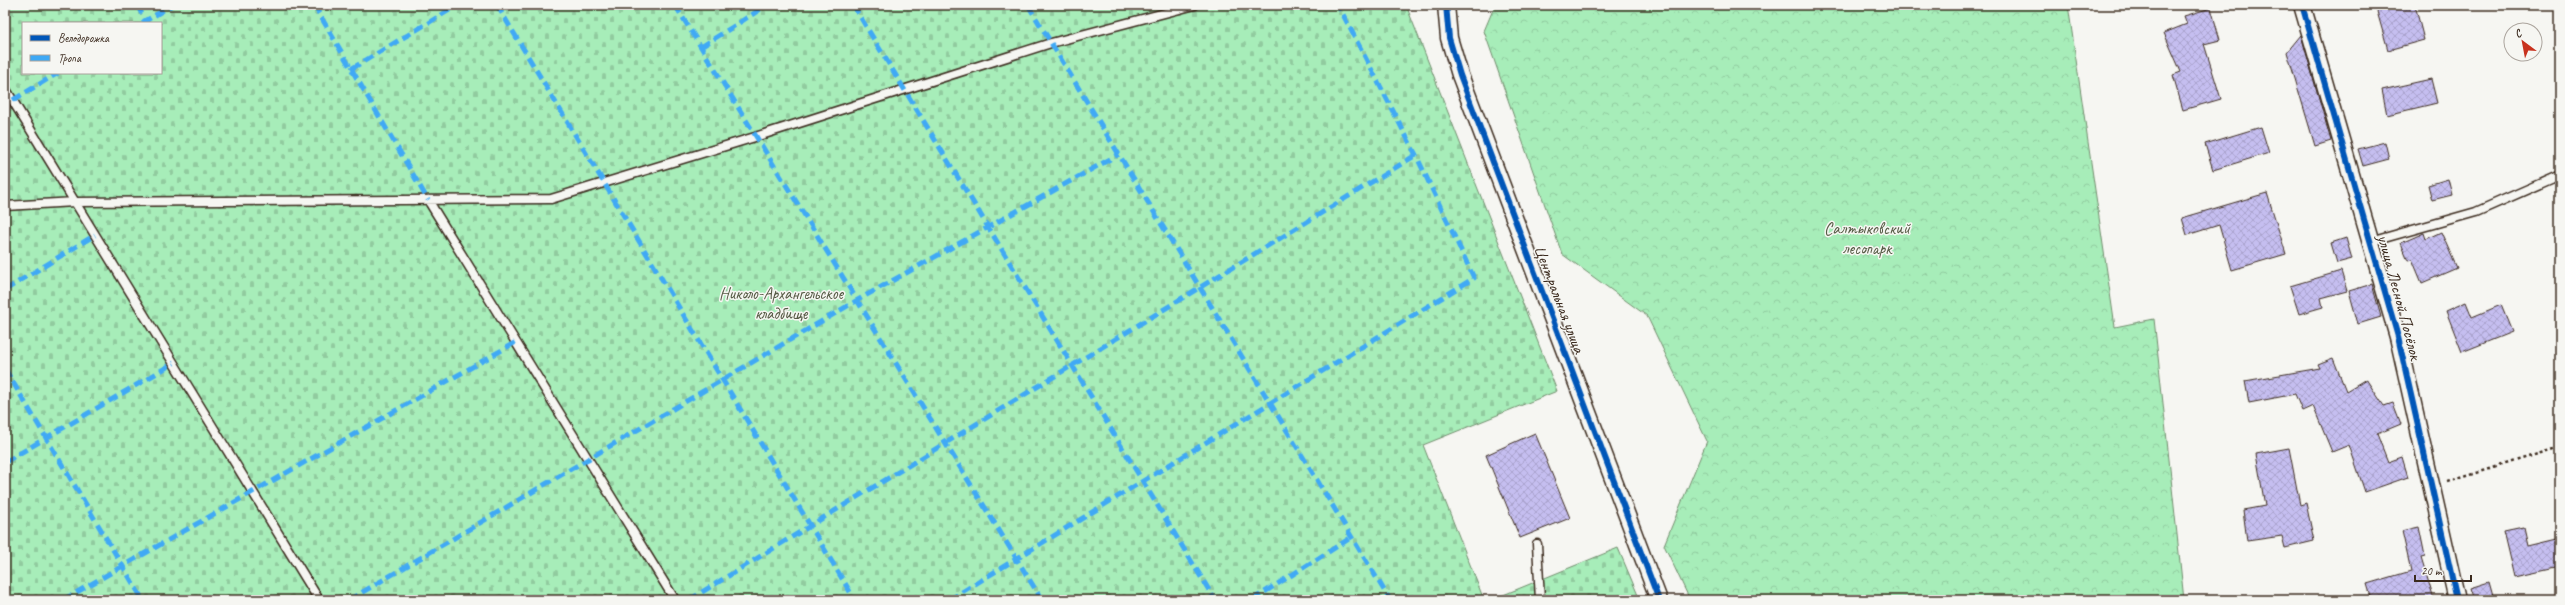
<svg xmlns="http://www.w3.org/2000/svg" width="2565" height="605" font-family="Caveat,sans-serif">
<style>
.forest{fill:url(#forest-crowns);stroke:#718c6c}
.cemetery{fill:url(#cemetery-stones);stroke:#718c6c;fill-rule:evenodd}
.building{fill:url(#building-cross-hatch);stroke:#3b2a1e}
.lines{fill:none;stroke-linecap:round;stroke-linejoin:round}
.service-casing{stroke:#3b2a1e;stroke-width:11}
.minor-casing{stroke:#3b2a1e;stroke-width:19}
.path{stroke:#3b2a1e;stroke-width:2.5;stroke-dasharray:3 3;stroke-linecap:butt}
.service{stroke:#f6f6f2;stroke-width:8}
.minor{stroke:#f6f6f2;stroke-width:16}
.quiet{stroke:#3fa9f5;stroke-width:5;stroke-dasharray:10 5;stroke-linecap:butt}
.cycleway-casing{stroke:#f6f6f2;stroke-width:8}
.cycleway{stroke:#0057b8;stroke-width:6}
.labels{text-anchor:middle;stroke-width:3;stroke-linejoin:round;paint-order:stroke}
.park-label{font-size:17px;fill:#565b45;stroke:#f6f6f2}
.street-label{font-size:17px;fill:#3b2a1e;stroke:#f6f6f2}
</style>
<defs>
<pattern id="forest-crowns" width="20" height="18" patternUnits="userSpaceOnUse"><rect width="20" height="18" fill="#a7edb9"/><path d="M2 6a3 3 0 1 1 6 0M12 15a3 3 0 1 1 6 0" fill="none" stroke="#91cb9f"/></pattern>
<pattern id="cemetery-stones" width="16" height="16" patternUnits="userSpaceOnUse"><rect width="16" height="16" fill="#a7edb9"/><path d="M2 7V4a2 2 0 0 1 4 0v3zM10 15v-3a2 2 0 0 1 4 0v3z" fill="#91cb9f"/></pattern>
<pattern id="building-cross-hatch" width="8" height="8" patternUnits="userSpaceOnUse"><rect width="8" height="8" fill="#c5bef0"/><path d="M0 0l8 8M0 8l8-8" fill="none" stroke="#aaa3cd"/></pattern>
</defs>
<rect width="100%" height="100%" fill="#f6f6f2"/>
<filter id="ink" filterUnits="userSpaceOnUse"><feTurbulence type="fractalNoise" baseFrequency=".025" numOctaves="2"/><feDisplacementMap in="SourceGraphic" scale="8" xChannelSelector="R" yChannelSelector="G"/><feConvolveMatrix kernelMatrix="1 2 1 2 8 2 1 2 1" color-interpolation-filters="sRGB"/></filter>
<g filter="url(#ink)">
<path class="forest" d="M1495,5H2068L2115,327L2154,319L2184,600H1690L1664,545L1707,441L1647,316L1562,254L1484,31Z"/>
<path class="cemetery" d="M5,5H1406L1557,391L1423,445L1484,600H5ZM23,23H161V73H23Z
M1618,548L1640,600H1491Z"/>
<path class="building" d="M2387,5H2415L2424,40L2388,50L2376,8Z
M2211,8L2220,40L2204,44L2221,99L2183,110L2173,75L2181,72L2164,33L2187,24L2184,16Z
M2301,35L2331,141L2315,146L2287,52Z
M2431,79L2437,103L2387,115L2382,90Z
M2261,127L2269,153L2213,170L2205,144Z
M2385,142L2389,159L2363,166L2358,149Z
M2448,179L2452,195L2432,200L2428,185Z
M2267,193L2286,254L2232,270L2219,225L2187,235L2182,218Z
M2441,232L2457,268L2422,283L2412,259L2408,260L2401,243L2424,233L2426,239Z
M2346,238L2352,259L2337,263L2331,243Z
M2341,271L2347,291L2321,298L2323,307L2299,314L2290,286Z
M2372,284L2381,317L2358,324L2349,291Z
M2466,302L2472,317L2501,305L2512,332L2462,352L2446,311Z
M2333,358L2346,391L2366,379L2384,406L2393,403L2401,424L2377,434L2388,462L2402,457L2408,477L2365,492L2349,445L2332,452L2313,406L2302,411L2295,394L2249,403L2245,381L2320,368L2318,364Z
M1535,433L1570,518L1520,538L1486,455Z
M2289,448L2300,505L2306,503L2314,541L2285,548L2282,536L2247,541L2243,510L2265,506L2256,454Z
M2419,527L2425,556L2421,557L2434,600H2372L2367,584L2411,571L2402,531Z
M2523,527L2527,545L2556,538L2560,567L2515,577L2504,531Z
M2489,582L2494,600H2474L2470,588Z"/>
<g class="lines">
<g class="service-casing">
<path id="service" d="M5,88L319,600
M428,200L675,600
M5,206L75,202L551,199L755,137L1051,43L1195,5
M2370,242L2476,212L2560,175
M1537,544L1540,600"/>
</g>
<g class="minor-casing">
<path id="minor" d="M1446,5L1449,38L1460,75L1659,600
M2302,5L2398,337L2457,600"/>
</g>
<path class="path" d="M2448,482L2560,447"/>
<use href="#service" class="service"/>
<use href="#minor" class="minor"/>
<path class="quiet" d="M137,5L146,21
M314,5L428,200
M497,5L855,600
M675,5L1042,600
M853,5L1215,600
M1028,5L1390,600
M1190,5L1191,6
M142,23L172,5
M701,47L767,5
M351,69L458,5
M13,100L58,73
M5,290L95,235
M5,369L143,600
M5,462L174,363
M63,600L516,342
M349,600L856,301L1119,154
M689,600L1416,155
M949,600L1474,278L1416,155L1338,5
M1252,600L1352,537"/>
<g class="cycleway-casing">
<path id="cycleway" d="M1446,5L1449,38L1460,75L1659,600
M2302,5L2398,337L2457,600"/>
</g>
<use href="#cycleway" class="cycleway"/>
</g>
</g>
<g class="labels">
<g class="park-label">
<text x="1867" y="234">Салтыковский<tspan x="1867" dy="20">лесопарк</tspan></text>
<text x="781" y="299">Николо-Архангельское<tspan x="781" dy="20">кладбище</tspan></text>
</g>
<g class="street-label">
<text transform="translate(2400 297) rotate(75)" y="6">улица Лесной Посёлок</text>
<text transform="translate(1560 299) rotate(69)" y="6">Центральная улица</text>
</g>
</g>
<rect width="2565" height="605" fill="none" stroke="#f6f6f2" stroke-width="20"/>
<rect x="10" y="10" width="2545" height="585" fill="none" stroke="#3b2a1e" stroke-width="1.5" filter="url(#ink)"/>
<rect x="22" y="22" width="140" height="52" fill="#f6f6f2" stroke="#aba49d"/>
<rect x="30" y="35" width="20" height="6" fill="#0057b8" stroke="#aba49d"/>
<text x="58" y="42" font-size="12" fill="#3b2a1e">Велодорожка</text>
<rect x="30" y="55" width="20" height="6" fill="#3fa9f5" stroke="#aba49d"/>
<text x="58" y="62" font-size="12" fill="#3b2a1e">Тропа</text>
<g transform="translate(2523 42) rotate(328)"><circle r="19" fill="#f6f6f2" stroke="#aba49d"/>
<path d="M0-3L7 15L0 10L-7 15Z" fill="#c8321e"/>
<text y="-6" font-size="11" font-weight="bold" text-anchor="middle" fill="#3b2a1e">С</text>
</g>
<path d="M2415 575v6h56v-6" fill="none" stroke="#3b2a1e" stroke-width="2"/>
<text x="2421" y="575" font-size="12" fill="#3b2a1e" stroke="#f6f6f2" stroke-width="3" paint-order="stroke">20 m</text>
</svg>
